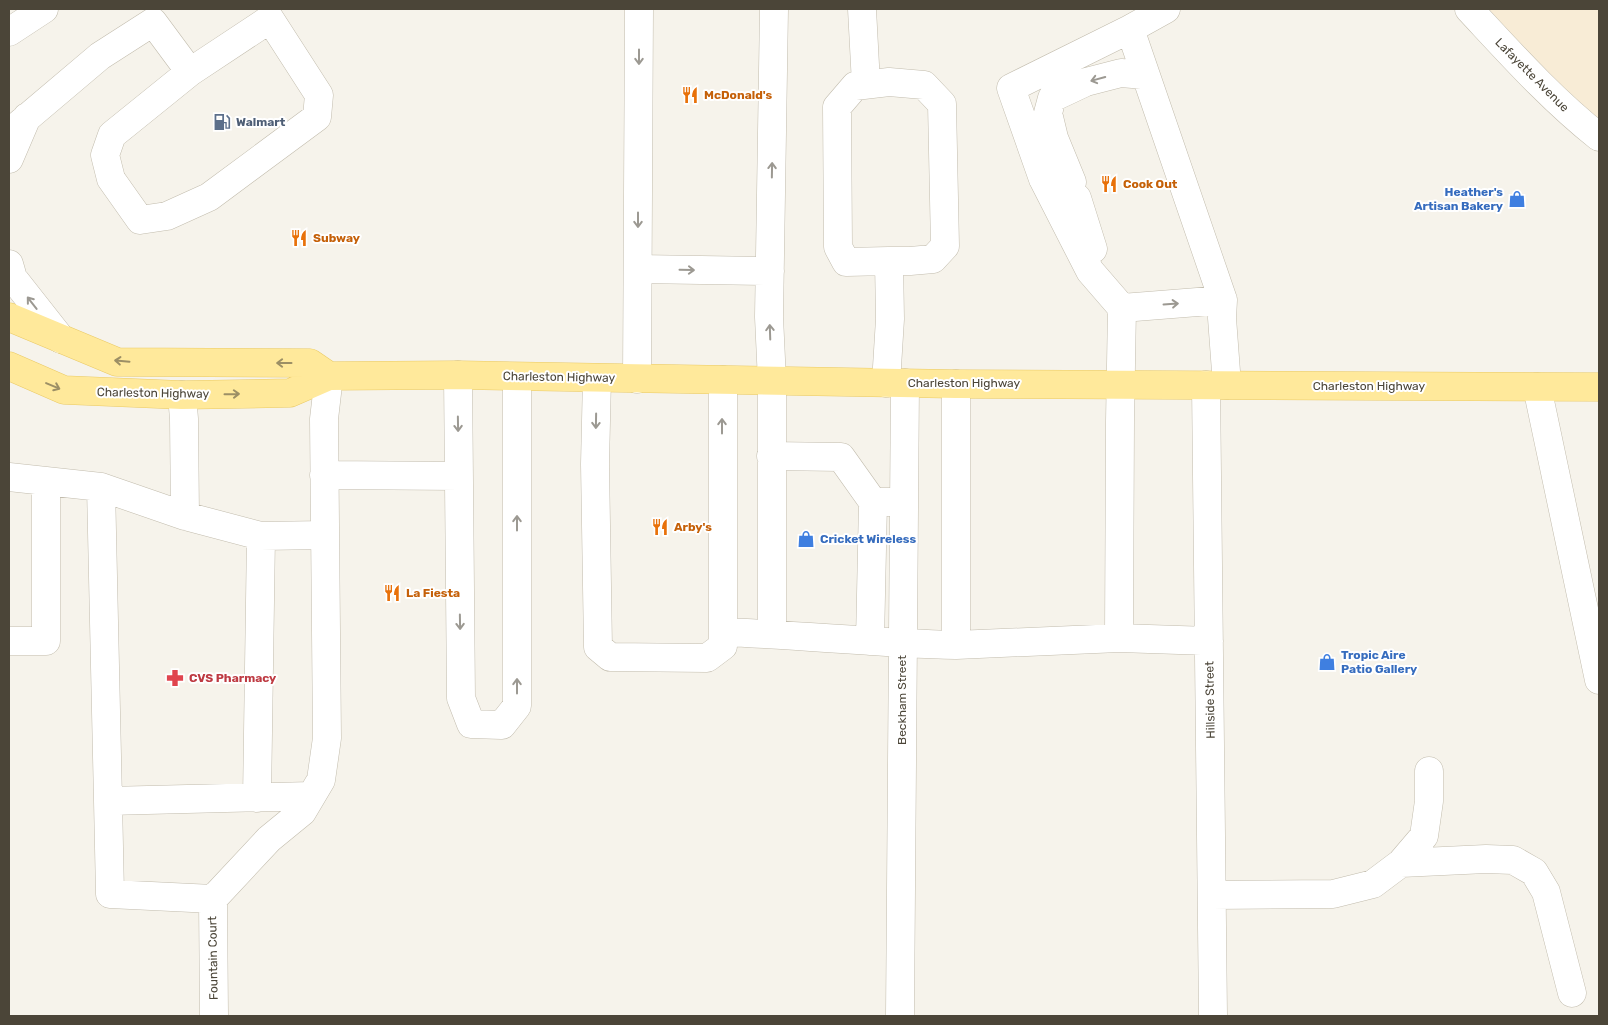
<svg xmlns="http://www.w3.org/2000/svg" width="1608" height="1025" font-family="Rubik,sans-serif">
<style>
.commercial{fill:#f8ecd6}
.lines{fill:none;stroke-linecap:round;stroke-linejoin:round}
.minor-casing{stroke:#c2bcad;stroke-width:29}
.major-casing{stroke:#eaca65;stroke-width:29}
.minor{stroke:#fff;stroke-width:28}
.major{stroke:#ffe99b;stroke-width:28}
.oneway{stroke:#9c9992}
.oneway2{stroke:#9c8f65}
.labels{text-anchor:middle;stroke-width:4;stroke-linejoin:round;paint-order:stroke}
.street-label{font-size:12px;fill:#4b4538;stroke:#fff}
.food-label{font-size:12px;font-weight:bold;fill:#c56008;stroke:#fff;text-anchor:start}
.service-label{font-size:12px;font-weight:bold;fill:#4e5e75;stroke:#fff;text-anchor:start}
.shop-label{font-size:12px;font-weight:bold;fill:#366cbe;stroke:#fff;text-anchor:start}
.health-label{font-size:12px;font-weight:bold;fill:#be3a42;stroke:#fff;text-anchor:start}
</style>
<rect width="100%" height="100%" fill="#f6f3eb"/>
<path class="commercial" d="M1469,9H1599V137Z"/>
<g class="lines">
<g class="minor-casing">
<path id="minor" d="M862,9L866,84
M1469,9C1511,54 1551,99 1599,137
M270,19L319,95L317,117L209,197L167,216L140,220L111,179L105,155L112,135L190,72Z
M1130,29L1166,9
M9,32L44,9
M9,133L100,56L153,22L190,72
M9,159L27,117
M1072,182L1054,138L1048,113L1052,98L1086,82L1121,73L1145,75
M1077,198L1093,249
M9,264L13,278L61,339
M638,269L770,271
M1122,308L1223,300
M458,375L461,698L471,724L502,725L517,706V377
M597,378L595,464L598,647L610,657L707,658L723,646V380
M637,379L639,9
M886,383L890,319L889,261H910L933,259L945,246L942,104L924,85L889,82L855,86L837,107L838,247L846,262L889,261
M1206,385L1213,1016
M1537,387L1599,680
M182,395L184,419L185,516
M771,456L841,457L873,502H904
M324,475L459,476
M9,477L101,487L185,516L261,536L325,535
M101,487L108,801L311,796
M723,632C801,635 878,643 956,645V384
M772,634V381L769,317L774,9
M1119,638L1120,421L1122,308L1090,271L1043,179L1011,88L1130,29L1223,300L1222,318L1227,385
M9,641H46V481
M870,641L873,502
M956,645L1119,638L1209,641
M257,798L261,536
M108,801L110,894L213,899
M1401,863L1486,859L1513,860L1534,872L1546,892L1572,993
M1212,895L1333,894L1373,884L1401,863L1424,836L1429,801V771
M213,899L269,839L302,812L321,780L327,738L324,419L329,376
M213,899L214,1016
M900,1016L905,383"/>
</g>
<g class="major-casing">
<path id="major" d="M9,317L117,362L310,363L329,376
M9,366L64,390L182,395L290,393L329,376L458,375L956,384L1599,387"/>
</g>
<use href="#minor" class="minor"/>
<use href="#major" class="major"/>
</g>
<defs><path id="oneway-shaft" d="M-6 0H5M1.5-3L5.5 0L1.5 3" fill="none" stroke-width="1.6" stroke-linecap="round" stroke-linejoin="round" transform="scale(1.25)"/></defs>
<g class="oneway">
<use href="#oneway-shaft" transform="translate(639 57) rotate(90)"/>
<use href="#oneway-shaft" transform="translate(1098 79) rotate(165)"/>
<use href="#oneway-shaft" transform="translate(772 170) rotate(-89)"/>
<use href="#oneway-shaft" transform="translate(638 220) rotate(90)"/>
<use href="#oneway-shaft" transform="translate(687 270) rotate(1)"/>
<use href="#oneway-shaft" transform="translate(32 303) rotate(-128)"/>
<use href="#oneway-shaft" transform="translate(1171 304) rotate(-4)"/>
<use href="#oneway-shaft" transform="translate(770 332) rotate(-92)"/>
<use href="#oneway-shaft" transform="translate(596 421) rotate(91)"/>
<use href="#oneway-shaft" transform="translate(458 424) rotate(89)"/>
<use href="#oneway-shaft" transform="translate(722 426) rotate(-90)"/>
<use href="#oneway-shaft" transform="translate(517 523) rotate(-90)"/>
<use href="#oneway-shaft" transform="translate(460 622) rotate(89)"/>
<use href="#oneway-shaft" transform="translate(517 686) rotate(-90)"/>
</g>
<g class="oneway2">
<use href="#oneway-shaft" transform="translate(122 361) rotate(-175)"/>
<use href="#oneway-shaft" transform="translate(284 363) rotate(-180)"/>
<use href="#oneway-shaft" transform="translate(53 386) rotate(23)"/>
<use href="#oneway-shaft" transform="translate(232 394) rotate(-1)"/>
</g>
<defs>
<g id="restaurant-bare" transform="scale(1.35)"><path d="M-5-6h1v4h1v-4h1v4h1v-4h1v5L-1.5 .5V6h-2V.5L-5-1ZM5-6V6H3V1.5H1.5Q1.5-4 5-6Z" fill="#e8710a" stroke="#fff" stroke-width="2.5" paint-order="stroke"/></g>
<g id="fuel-bare" transform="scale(1.35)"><path d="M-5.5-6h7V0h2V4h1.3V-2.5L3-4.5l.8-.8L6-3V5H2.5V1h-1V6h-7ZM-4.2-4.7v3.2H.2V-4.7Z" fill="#5c6f8a" stroke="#fff" stroke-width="2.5" paint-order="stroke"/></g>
<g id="shop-bare" transform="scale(1.35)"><path d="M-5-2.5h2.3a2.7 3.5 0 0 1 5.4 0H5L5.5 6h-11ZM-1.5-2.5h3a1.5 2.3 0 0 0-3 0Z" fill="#3f7fe0" stroke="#fff" stroke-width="2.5" paint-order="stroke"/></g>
<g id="pharmacy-bare" transform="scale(1.35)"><path d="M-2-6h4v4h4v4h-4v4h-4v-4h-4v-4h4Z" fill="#e0444e" stroke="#fff" stroke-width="2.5" paint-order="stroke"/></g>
</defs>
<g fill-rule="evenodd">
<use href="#restaurant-bare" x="690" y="95"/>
<use href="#fuel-bare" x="222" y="122"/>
<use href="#restaurant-bare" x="1109" y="184"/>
<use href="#shop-bare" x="1517" y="199"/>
<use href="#restaurant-bare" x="299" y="238"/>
<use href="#restaurant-bare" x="660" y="527"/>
<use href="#shop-bare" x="806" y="539"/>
<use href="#restaurant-bare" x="392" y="593"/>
<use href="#shop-bare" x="1327" y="662"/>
<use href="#pharmacy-bare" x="175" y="678"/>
</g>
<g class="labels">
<g class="street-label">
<text transform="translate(1532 75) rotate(45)" y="4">Lafayette Avenue</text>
<text transform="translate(559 377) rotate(1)" y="4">Charleston Highway</text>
<text x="964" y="387">Charleston Highway</text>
<text x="1369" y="390">Charleston Highway</text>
<text transform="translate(153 393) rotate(1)" y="4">Charleston Highway</text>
<text transform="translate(902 700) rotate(-90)" y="4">Beckham Street</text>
<text transform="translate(1210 700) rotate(-91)" y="4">Hillside Street</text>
<text transform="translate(213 958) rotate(-91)" y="4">Fountain Court</text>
</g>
<g class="food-label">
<text x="704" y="99">McDonald's</text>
<text x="1123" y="188">Cook Out</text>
<text x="313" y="242">Subway</text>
<text x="674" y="531">Arby's</text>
<text x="406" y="597">La Fiesta</text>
</g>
<g class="service-label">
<text x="236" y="126">Walmart</text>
</g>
<g class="shop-label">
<text x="1503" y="196" text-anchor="end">Heather's<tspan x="1503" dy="14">Artisan Bakery</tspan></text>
<text x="820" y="543">Cricket Wireless</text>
<text x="1341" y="659">Tropic Aire<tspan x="1341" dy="14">Patio Gallery</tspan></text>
</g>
<g class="health-label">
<text x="189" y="682">CVS Pharmacy</text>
</g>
</g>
<rect width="1608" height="1025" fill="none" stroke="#4b4538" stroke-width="20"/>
</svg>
